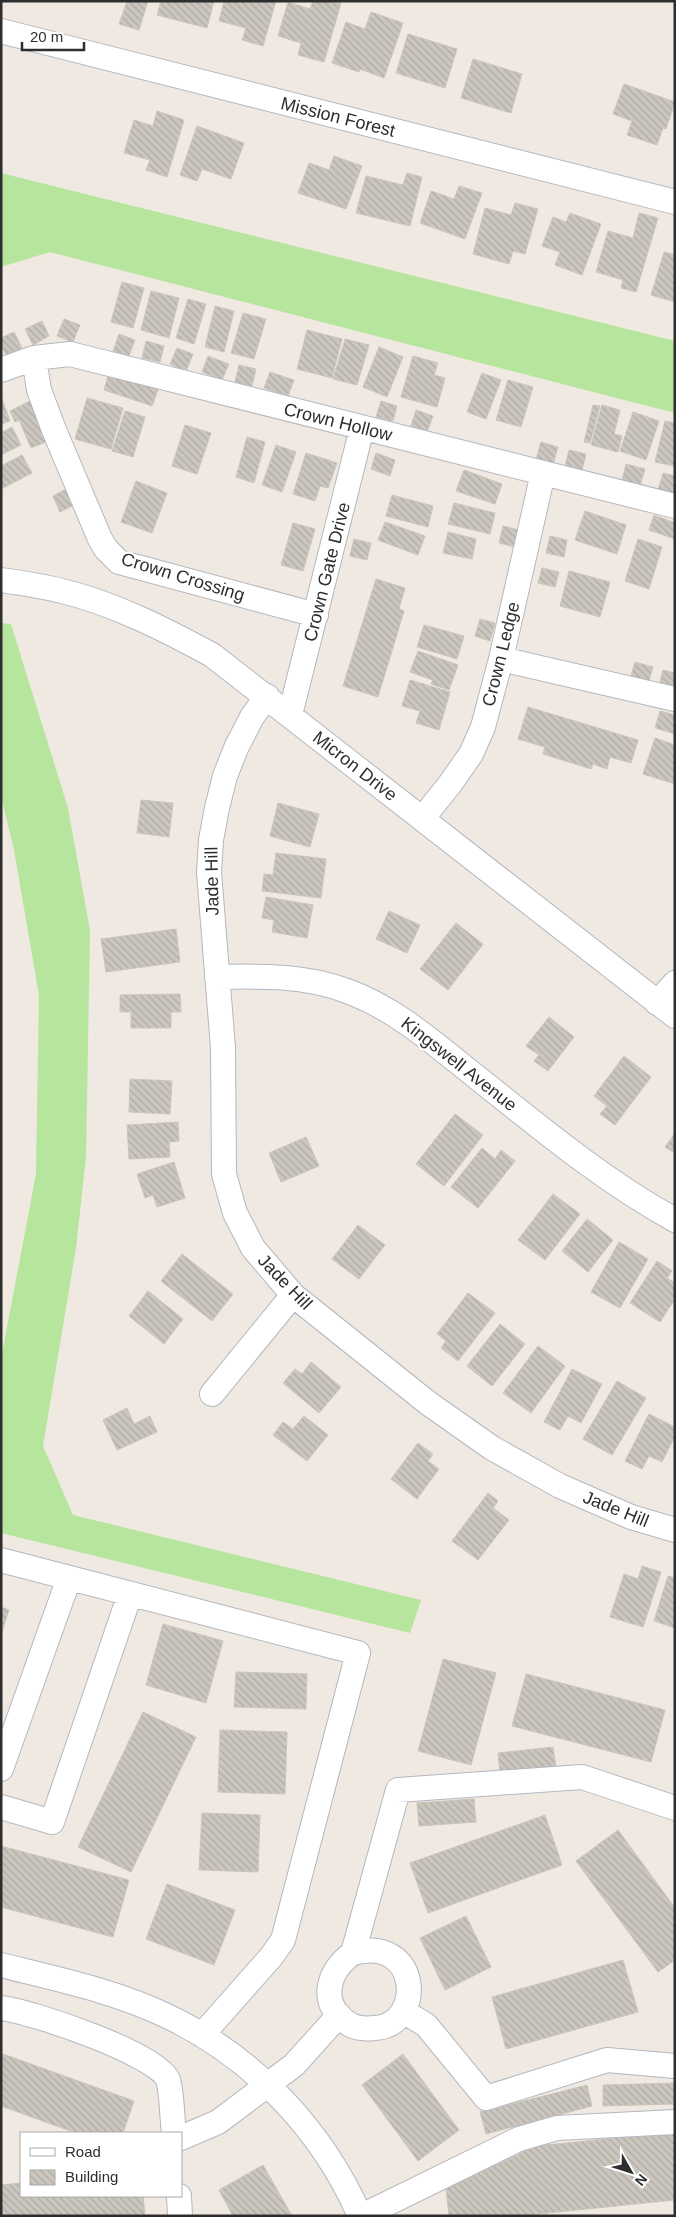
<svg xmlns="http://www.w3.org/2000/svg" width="676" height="2217" font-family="Helvetica,sans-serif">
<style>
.grass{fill:#b6e59e}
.building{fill:url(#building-back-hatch);stroke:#cbc5ba}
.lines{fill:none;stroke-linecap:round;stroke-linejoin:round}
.minor-casing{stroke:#b4b7c1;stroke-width:26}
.minor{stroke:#fff;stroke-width:24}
.labels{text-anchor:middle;stroke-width:4.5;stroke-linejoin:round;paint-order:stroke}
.street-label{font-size:18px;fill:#2e2e2e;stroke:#fff}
</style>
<defs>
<pattern id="building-back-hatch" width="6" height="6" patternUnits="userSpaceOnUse" patternTransform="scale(1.25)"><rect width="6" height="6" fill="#cbc7bf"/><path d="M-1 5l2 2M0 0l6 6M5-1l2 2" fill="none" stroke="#afaba4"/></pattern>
</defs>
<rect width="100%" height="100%" fill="#efe9e1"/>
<path class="grass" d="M1,173L675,341V413L50,252L1,267Z
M1,623L11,624L68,808L90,931L86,1157L76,1248L43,1446L73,1515L421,1600L410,1633L1,1533V1359L36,1174L39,995L14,850L1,796Z"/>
<path class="building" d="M127,1H148L139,30L119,24Z
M161,1H214L207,28L157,15Z
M224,1H276L263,46L242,40L246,28L219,21Z
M313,1L341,3L324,62L298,55L301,43L278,36L288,2L310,9Z
M371,12L403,23L384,78L360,69L359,72L332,63L346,22L365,29Z
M408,34L457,49L445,88L396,73Z
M473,59L522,74L511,113L461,98Z
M624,84L675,102L666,129L663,128L657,145L627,135L632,121L613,114Z
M157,111L184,120L167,177L146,170L150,160L124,153L134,120L153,126Z
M197,126L244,143L231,179L202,169L197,181L180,175Z
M334,156L362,166L346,209L298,193L309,163L329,170Z
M407,173L422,177L410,226L356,213L366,176L403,185Z
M459,186L482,193L465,239L420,223L431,191L454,199Z
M515,203L538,209L525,254L513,251L509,264L473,254L485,208L511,215Z
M570,213L601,224L582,275L555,265L560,252L542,246L553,217L566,222Z
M639,213L658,218L636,292L621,288L623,280L596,272L608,231L633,238Z
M664,252L675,255V302L651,295Z
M122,282L144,288L133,328L111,322Z
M151,291L179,298L169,338L141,330Z
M188,299L206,304L194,344L176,338Z
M215,306L234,311L224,352L205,347Z
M243,313L266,319L254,359L231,353Z
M64,319L80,325L73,342L57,336Z
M42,321L49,336L33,345L25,329Z
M307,330L342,339L332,378L297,369Z
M14,332L22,348L6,355L1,345V338Z
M119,334L135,340L129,356L113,351Z
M345,339L369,345L357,385L333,379Z
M146,341L164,346L160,362L142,358Z
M379,347L403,357L387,397L363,387Z
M177,348L193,354L186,371L170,364Z
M208,356L229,364L222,380L202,372Z
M413,356L438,363L434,375L445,378L437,407L401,397Z
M239,365L256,369L252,386L235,382Z
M270,372L294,380L288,396L264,388Z
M109,373L158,390L152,406L104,390Z
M482,373L501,380L486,419L467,412Z
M508,380L533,387L521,427L496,420Z
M1,396L10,421L1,424Z
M87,398L123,408L111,449L75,439Z
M30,401L48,441L31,448L19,420L15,422L10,411Z
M381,401L397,406L393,421L376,417Z
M593,405L600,406L590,443L584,442Z
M602,405L620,410L614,434L622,436L618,452L591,445Z
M416,410L433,416L427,432L411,426Z
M125,411L145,417L133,457L112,451Z
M633,412L659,421L646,460L620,451Z
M665,421L675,423V466L655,462Z
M185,425L211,433L197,474L172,466Z
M12,427L21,445L1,455V433Z
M247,437L265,442L254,483L236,477Z
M541,442L558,447L553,464L536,459Z
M276,445L296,452L282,492L262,485Z
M569,450L586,454L582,470L565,466Z
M306,453L337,463L328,488L320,486L315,501L293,494Z
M376,453L395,460L390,476L371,469Z
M22,455L32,473L1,489V466Z
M626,464L645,469L640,486L622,480Z
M464,470L502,484L495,504L456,491Z
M663,473L675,476V495L658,490Z
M136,481L167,493L152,533L121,522Z
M66,489L74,505L60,512L53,496Z
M392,495L433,506L428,527L386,516Z
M454,503L495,513L490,534L448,524Z
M585,511L626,525L617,554L575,540Z
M654,515L675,523V539L649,530Z
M385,522L425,536L418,555L378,540Z
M293,523L315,529L303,571L281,565Z
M503,526L519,530L515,547L499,543Z
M448,532L476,539L472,559L443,553Z
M550,536L567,540L564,557L546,553Z
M354,539L371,543L367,560L350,556Z
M638,539L662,547L649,589L625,581Z
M542,568L559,572L555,587L538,583Z
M569,571L610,582L600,617L560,606Z
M376,579L405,588L399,609L404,611L378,697L343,686Z
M480,619L495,623L490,641L475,636Z
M424,625L464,636L457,659L417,647Z
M418,651L458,665L449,690L431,684L433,680L410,672Z
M635,662L653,667L648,684L630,679Z
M663,670L675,673V690L659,686Z
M410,680L450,692L439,730L416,723L420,711L402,706Z
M528,707L638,740L631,763L610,757L607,769L593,764L591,769L543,754L545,747L518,739Z
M660,711L675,715V734L655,728Z
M655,738L675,745V784L643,774Z
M141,800L173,803L169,837L137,833Z
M278,803L319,814L310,847L270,836Z
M276,853L326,859L321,898L262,891L264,874L273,875Z
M266,897L313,905L307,938L272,932L274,920L262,918Z
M389,911L420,925L407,953L376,939Z
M456,923L483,944L448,990L420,969Z
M176,929L180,962L106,972L101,939Z
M180,994L181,1012H171V1028H131V1012H120V995Z
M549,1017L574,1037L548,1071L534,1061L539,1055L526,1046Z
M624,1056L651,1077L615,1125L600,1114L607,1106L594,1096Z
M130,1079L172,1081L170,1114L129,1112Z
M455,1114L483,1135L444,1186L416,1164Z
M178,1122L179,1141L169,1142L170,1157L129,1159L127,1125Z
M675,1133V1153L665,1147Z
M306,1137L319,1166L281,1182L269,1153Z
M482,1148L495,1159L501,1150L515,1161L478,1208L451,1187Z
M174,1162L185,1198L157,1207L153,1195L145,1198L137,1174Z
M553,1194L580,1214L545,1260L518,1240Z
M587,1219L613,1240L588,1272L562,1251Z
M358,1225L385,1245L359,1279L332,1259Z
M619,1242L648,1259L620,1308L591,1292Z
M182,1254L233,1294L212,1321L161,1281Z
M657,1261L672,1271L667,1278L675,1283V1299L660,1322L630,1303Z
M148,1291L183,1319L164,1344L129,1316Z
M468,1293L495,1313L458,1361L441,1348L446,1341L437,1334Z
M500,1324L525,1344L492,1386L467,1366Z
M538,1346L565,1366L531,1413L503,1393Z
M311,1362L341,1387L319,1413L283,1383L295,1369L302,1374Z
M572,1369L602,1384L581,1423L568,1416L560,1430L544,1422Z
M617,1381L646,1398L612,1455L583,1439Z
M127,1408L134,1424L150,1416L157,1432L117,1450L103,1420Z
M649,1414L675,1427V1436L662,1462L649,1456L642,1469L625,1461Z
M304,1416L328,1435L307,1461L273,1435L283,1422L293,1429Z
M418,1443L433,1454L428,1461L439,1469L417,1499L391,1479Z
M488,1493L498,1501L493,1508L509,1520L478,1560L452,1541Z
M642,1566L661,1572L643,1627L610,1617L624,1574L638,1579Z
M668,1576L675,1578V1628L654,1621Z
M1,1607L9,1610L1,1635Z
M163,1624L223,1641L206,1703L146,1685Z
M443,1659L496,1673L471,1765L418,1751Z
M236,1672L307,1674L306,1709L234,1707Z
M526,1674L665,1710L651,1762L512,1726Z
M143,1712L196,1737L131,1872L78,1847Z
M220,1730L287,1732L285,1794L218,1792Z
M553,1747L556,1768L500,1774L498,1753Z
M474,1799L476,1822L419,1826L417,1803Z
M202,1813L260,1815L258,1872L199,1870Z
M545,1815L562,1865L428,1913L410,1863Z
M618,1830L675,1908V1960L658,1972L576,1861Z
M1,1846L129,1880L113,1937L1,1907Z
M167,1884L235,1910L214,1965L146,1939Z
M466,1916L491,1967L445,1990L420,1938Z
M623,1960L638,2012L506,2049L492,1997Z
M3,2054L134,2101L123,2133H76L1,2106V2060Z
M403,2054L459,2130L418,2161L362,2085Z
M675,2083V2104L603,2106V2085Z
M587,2085L592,2106L486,2134L480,2112Z
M675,2132V2200L518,2216H449L446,2189L536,2146Z
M263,2165L292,2216H233L219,2190Z
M21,2183V2196H143L145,2216H1V2185Z"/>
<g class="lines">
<g class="minor-casing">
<path id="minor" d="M1,31L675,202
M34,358L39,390L54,430L100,539L106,549L119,562L316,615
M1,370L34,358L70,354L675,506
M1,580C22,583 42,586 62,591C113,603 166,630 212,655L675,1016
M501,659L675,699
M267,696L252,717L237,746L225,776L217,808L211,840L209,872L223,1048L224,1174L235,1213L253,1248L293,1295L428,1403L492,1448L560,1486L631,1517L675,1530
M290,715L362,428
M422,819L450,784L471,754L483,727L501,659L543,473
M217,977C262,976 304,975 347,991C397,1009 437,1046 479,1079C542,1129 604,1181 675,1220
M657,1003L675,983
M212,1394L293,1295
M1,1560L358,1653L283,1940L271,1957L202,2035
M1,1769L69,1578
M1,1807L52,1822L130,1594
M353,1953C421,1935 425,2025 375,2028C366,2029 357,2029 349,2024C318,2005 327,1971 353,1953L398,1790L582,1777L675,1808
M1,1965C57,1979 115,1991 167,2016C253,2057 322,2129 360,2216
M1,2008C30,2011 158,2054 168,2080C172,2091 172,2120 174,2133
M403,2011L426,2025L486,2098L607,2060L675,2066
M181,2138L218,2122L294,2065L339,2015
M179,2196L180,2216
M362,2216L519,2139L557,2128L675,2122"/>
</g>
<use href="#minor" class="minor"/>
</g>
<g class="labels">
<g class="street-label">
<text transform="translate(338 117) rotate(14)" y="6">Mission Forest</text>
<text transform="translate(338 422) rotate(14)" y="6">Crown Hollow</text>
<text transform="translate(327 572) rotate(-76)" y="6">Crown Gate Drive</text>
<text transform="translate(183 577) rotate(17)" y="6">Crown Crossing</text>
<text transform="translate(501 654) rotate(-76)" y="6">Crown Ledge</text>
<text transform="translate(355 766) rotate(38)" y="6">Micron Drive</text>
<text transform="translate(212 881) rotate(-91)" y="6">Jade Hill</text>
<text transform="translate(459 1064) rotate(38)" y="6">Kingswell Avenue</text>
<text transform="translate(285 1282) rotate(46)" y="6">Jade Hill</text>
<text transform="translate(616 1509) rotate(22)" y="6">Jade Hill</text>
</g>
</g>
<rect width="676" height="2217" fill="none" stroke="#2e2e2e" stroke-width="5"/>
<rect x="20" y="2132" width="162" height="65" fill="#ffffff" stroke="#ababab"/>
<rect x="30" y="2148" width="25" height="8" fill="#ffffff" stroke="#ababab"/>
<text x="65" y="2157" font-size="15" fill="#2e2e2e">Road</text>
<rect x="30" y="2170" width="25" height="15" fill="url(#building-back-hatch)" stroke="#ababab"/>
<text x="65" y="2182" font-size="15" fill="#2e2e2e">Building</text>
<g transform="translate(631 2172) rotate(129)" stroke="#ffffff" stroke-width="4" paint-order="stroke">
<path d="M0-4L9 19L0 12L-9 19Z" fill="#2e2e2e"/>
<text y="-8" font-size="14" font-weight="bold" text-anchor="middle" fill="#2e2e2e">N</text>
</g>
<path d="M22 42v8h62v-8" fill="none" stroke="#2e2e2e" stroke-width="2.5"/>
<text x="30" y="42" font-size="15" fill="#2e2e2e" stroke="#ffffff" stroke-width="4" paint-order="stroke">20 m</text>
</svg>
